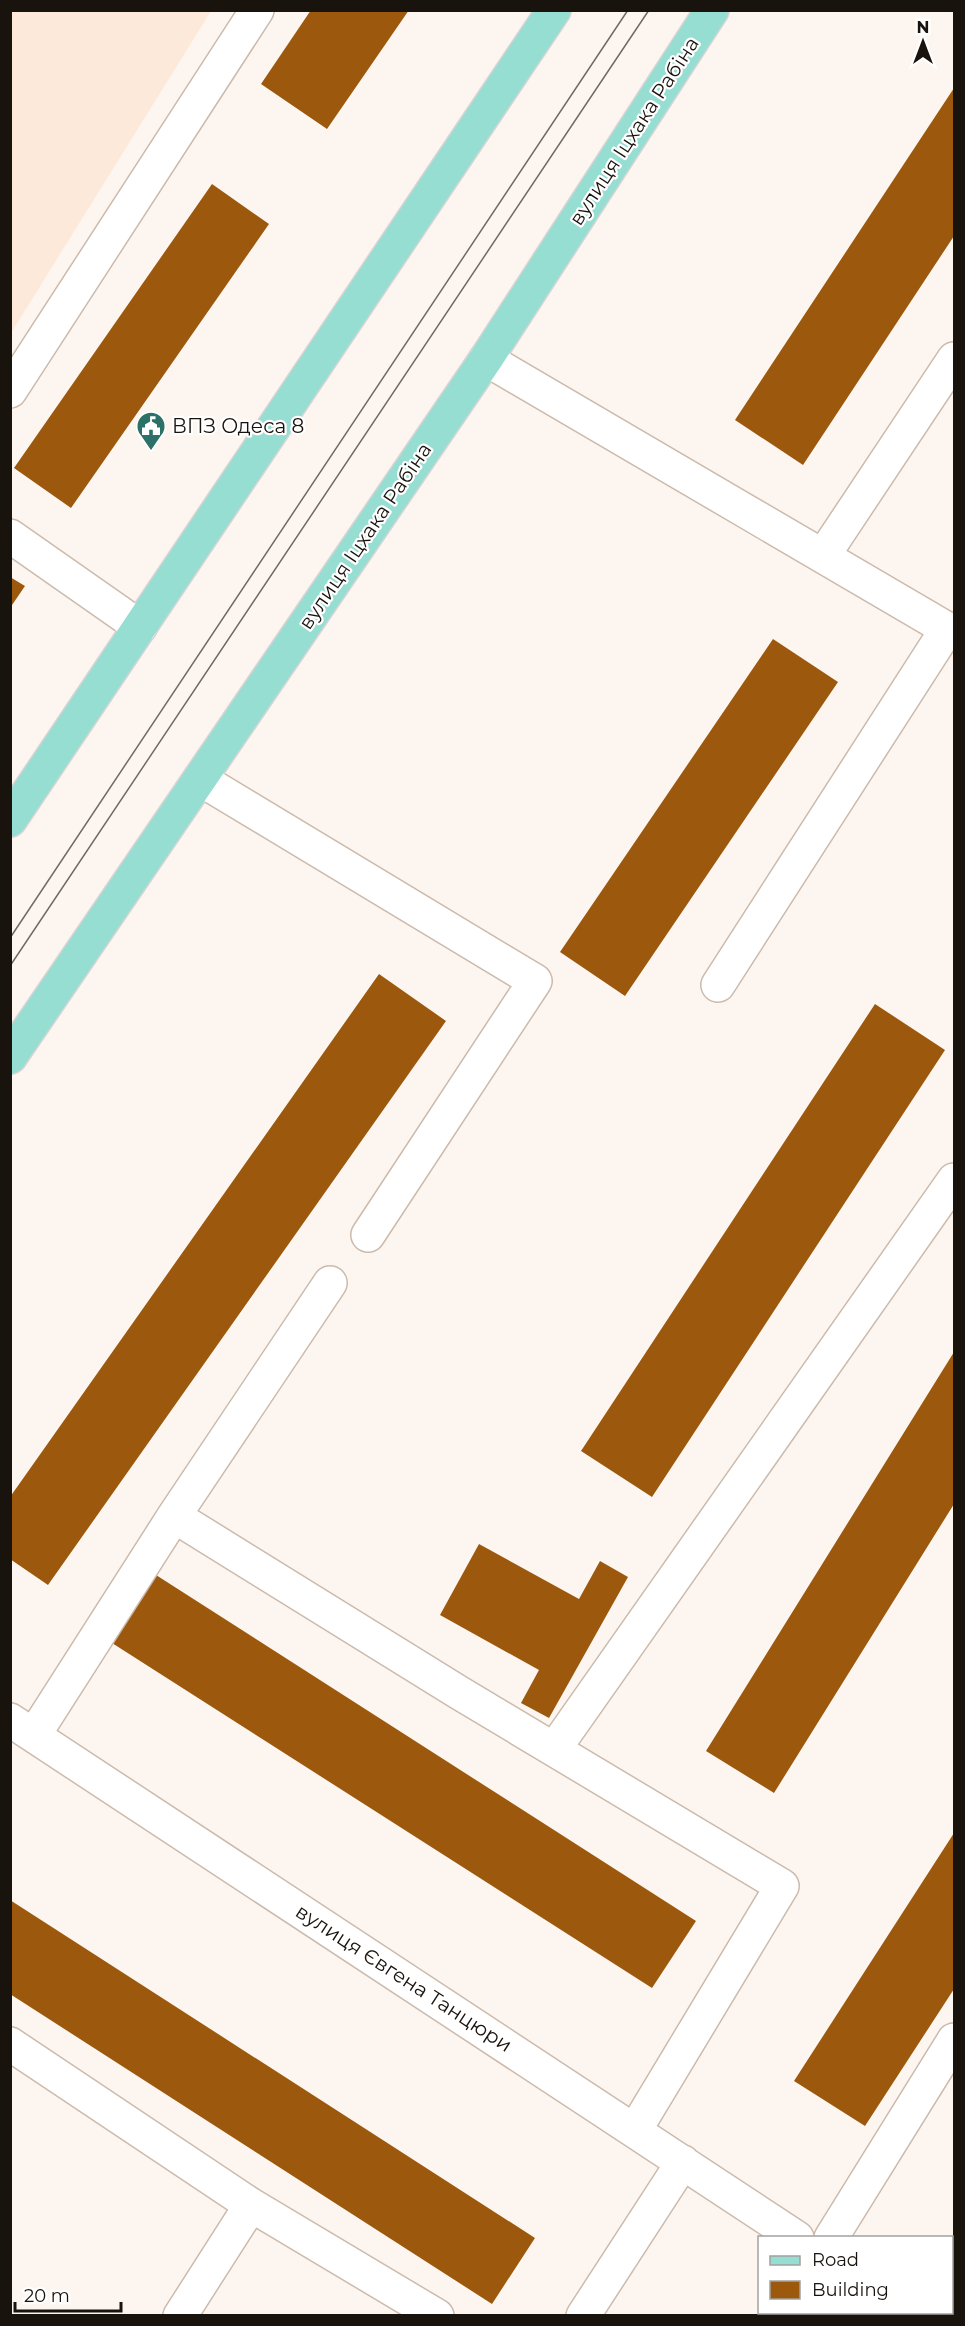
<svg xmlns="http://www.w3.org/2000/svg" width="965" height="2326" font-family="Montserrat,sans-serif">
<style>
.built{fill:#fce9d9}
.building{fill:#9c590d}
.lines{fill:none;stroke-linecap:round;stroke-linejoin:round}
.minor-casing{stroke:#ccbaac;stroke-width:36}
.major-casing{stroke:#d6d5d4;stroke-width:36}
.minor{stroke:#fff;stroke-width:33}
.major{stroke:#96ddd2;stroke-width:33}
.tram{stroke:#706a64;stroke-width:1.5}
.labels{text-anchor:middle;stroke-width:4.5;stroke-linejoin:round;paint-order:stroke}
.street-label{font-size:20px;fill:#19130e;stroke:#fff}
.poi-label{font-size:20px;fill:#19130e;stroke:#fff;text-anchor:start}
</style>
<rect width="100%" height="100%" fill="#fdf6f0"/>
<path class="built" d="M11,10L211,11L11,333L10,11Z"/>
<path class="building" d="M311,10H409L327,129L261,84Z
M954,88V236L803,465L735,420Z
M212,184L269,224L71,508L14,468Z
M10,577L25,586L10,608Z
M773,639L838,682L625,996L560,952Z
M379,974L446,1021L48,1585L10,1559V1497Z
M875,1004L945,1050L652,1497L581,1451Z
M954,1352V1504L774,1793L706,1751Z
M479,1544L579,1599L600,1561L628,1577L549,1718L521,1703L539,1670L440,1615Z
M156,1575L696,1921L652,1988L112,1643Z
M954,1833V1989L865,2126L794,2081Z
M10,1900L535,2238L492,2304L10,1994Z"/>
<g class="lines">
<g class="minor-casing">
<path id="minor" d="M486,359L954,633
M10,391L257,10
M10,536L140,627
M823,556L954,359
M200,779L535,981L368,1235
M718,985L947,629
M174,1516L330,1283
M10,1720L797,2238
M34,1735L174,1516L458,1692L782,1886L635,2130
M555,1748L954,1180
M10,2044L251,2205L437,2316
M831,2238L954,2040
M918,2312L923,2316
M180,2316L251,2205
M583,2316L683,2162"/>
</g>
<g class="major-casing">
<path id="major" d="M10,820L554,10
M10,1057L486,359L712,10"/>
</g>
<use href="#minor" class="minor"/>
<use href="#major" class="major"/>
<path class="tram" d="M10,938L628,10
M10,966L649,10"/>
</g>
<defs>
<g id="civic-pin" transform="scale(1.5)"><path d="M0 17L-7.5 6A9.5 9.5 0 1 1 7.5 6Z" fill="#2b7167" stroke="#fff"/><path d="M-.6-6.5H3V-4.5H.6V-3L4-1V1h2V6H-6V1h2V-1L-.6-3ZM-1.2 2.5V6h2.4V2.5Z" fill="#fff"/></g>
</defs>
<g fill-rule="evenodd">
<use href="#civic-pin" x="151" y="426"/>
</g>
<g class="labels">
<g class="street-label">
<text transform="translate(634 131) rotate(-57)" y="7">вулиця Іцхака Рабіна</text>
<text transform="translate(365 536) rotate(-56)" y="7">вулиця Іцхака Рабіна</text>
<text transform="translate(404 1978) rotate(33)" y="7">вулиця Євгена Танцюри</text>
</g>
<g class="poi-label">
<text x="172" y="433">ВПЗ Одеса 8</text>
</g>
</g>
<rect width="965" height="2326" fill="none" stroke="#19130e" stroke-width="24"/>
<rect x="758" y="2236" width="195" height="78" fill="#ffffff" stroke="#a3a19f" stroke-width="1.5"/>
<rect x="770" y="2256" width="30" height="9" fill="#96ddd2" stroke="#a3a19f" stroke-width="1.5"/>
<text x="812" y="2266" font-size="18" fill="#19130e">Road</text>
<rect x="770" y="2281" width="30" height="18" fill="#9c590d" stroke="#a3a19f" stroke-width="1.5"/>
<text x="812" y="2296" font-size="18" fill="#19130e">Building</text>
<g transform="translate(923 42)" stroke="#ffffff" stroke-width="4.5" paint-order="stroke">
<path d="M0-4.5L10 22L0 15L-10 22Z" fill="#19130e"/>
<text y="-9" font-size="16" font-weight="bold" text-anchor="middle" fill="#19130e">N</text>
</g>
<path d="M15 2302v9h106v-9" fill="none" stroke="#19130e" stroke-width="3"/>
<text x="24" y="2302" font-size="18" fill="#19130e" stroke="#ffffff" stroke-width="4.5" paint-order="stroke">20 m</text>
</svg>
